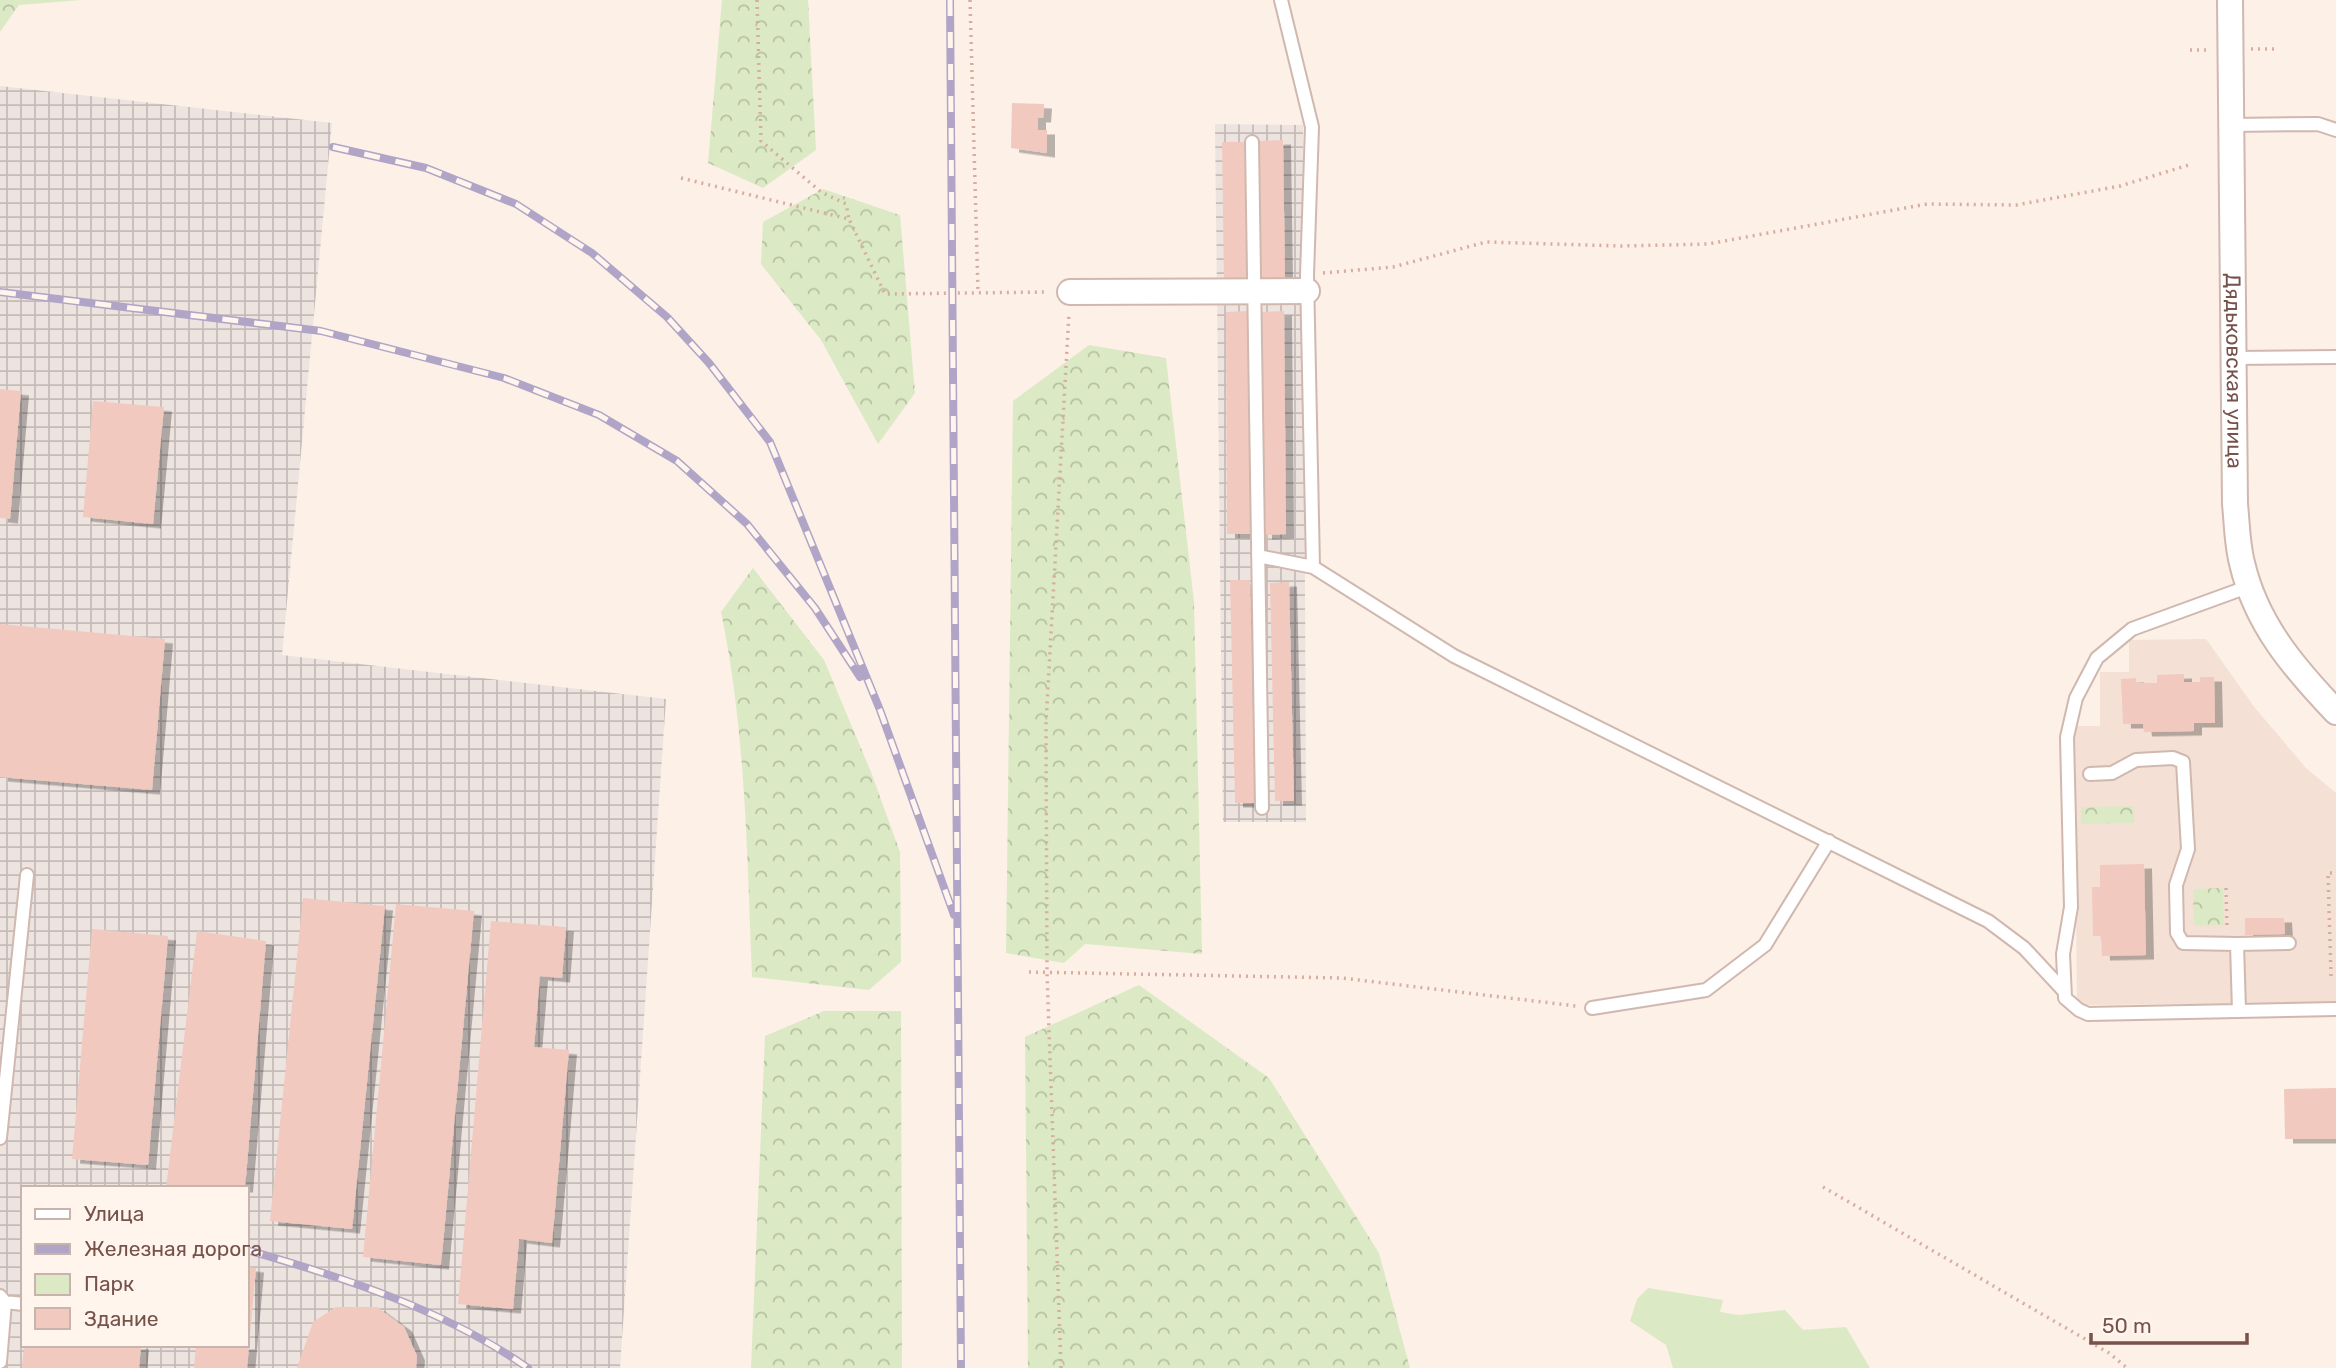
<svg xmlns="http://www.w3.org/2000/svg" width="2336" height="1368" font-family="Rubik,sans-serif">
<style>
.residential{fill:#f4e0d5}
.industrial{fill:url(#industrial-grid);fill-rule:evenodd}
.green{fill:#dbeac5}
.forest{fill:url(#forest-crowns)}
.building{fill:#f2c9be;filter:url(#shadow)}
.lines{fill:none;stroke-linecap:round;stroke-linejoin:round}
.lane-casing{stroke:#d0b8af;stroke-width:16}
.street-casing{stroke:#d0b8af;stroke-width:28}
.path{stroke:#d7aca1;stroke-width:3.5;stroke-dasharray:2 5;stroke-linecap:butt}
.lane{stroke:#fff;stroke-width:12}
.street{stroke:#fff;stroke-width:24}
.rail-casing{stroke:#b1a5c7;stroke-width:8}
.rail{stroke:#fff5ed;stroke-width:5;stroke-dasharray:16;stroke-linecap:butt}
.labels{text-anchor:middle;stroke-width:7;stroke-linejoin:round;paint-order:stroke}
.street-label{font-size:21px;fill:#76524b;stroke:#fff5ed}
</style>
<defs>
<pattern id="industrial-grid" width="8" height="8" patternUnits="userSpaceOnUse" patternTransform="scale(1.75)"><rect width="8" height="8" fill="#ede4e0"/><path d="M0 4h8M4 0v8" fill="none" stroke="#c5bbb8"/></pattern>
<pattern id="forest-crowns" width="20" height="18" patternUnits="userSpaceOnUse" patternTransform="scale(1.75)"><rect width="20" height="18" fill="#dbeac5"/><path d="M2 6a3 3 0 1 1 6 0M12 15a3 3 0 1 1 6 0" fill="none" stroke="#b6c0a2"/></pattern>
<filter id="shadow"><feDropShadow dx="8" dy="4.5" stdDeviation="0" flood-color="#0004"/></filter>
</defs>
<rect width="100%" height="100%" fill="#fcf0e7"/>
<path class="residential" d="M2206,639L2255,708L2306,768L2336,793V1003L2077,1005L2074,726H2100V672H2129V640Z"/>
<path class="industrial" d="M0,86L332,123L282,655L666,699L620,1368H0ZM23,1188H247V1345H23Z
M1215,124L1303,125L1306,822H1223Z"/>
<path class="green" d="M1648,1288L1723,1300L1720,1312L1739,1315L1785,1310L1803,1330L1846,1327L1870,1368H1673L1666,1345L1630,1321L1637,1299Z"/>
<path class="forest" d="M0,0H81L19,5L0,32Z
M722,0H808L816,150L763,188L708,163Z
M823,189L900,215L915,393L878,444L821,340L761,264L763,222Z
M1089,345L1166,358L1194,602L1202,954L1085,944L1064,963L1006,953L1013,401Z
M753,568L824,660L871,772L900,852L901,962L869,990L752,977C747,855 746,732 721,612Z
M2134,806V823L2081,824V807Z
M2223,888L2224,925L2194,926L2193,889Z
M1139,985L1269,1078L1379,1253L1410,1368H1028L1025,1037Z
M824,1011H901L902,1368H751L765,1036Z"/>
<path class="building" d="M1012,103L1044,104L1043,118H1038V130H1047V153L1011,148Z
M1283,140L1285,279L1261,280L1259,141Z
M1222,142H1246L1248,280L1224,281Z
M1249,311L1250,534H1227L1226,312Z
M1284,311L1286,534L1264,535L1261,312Z
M0,389L21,391L10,519L0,518Z
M93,401L164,407L153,524L83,517Z
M1230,580H1250L1255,803H1235Z
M1289,582L1294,801H1275L1270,583Z
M0,624L165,639L152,790L0,777Z
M2184,674V682H2200V677H2214L2215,723H2194V731L2144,732L2143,724H2123L2121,679L2136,678V683H2157V675Z
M2144,864L2146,955L2102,956L2101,936H2093L2092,887H2100V865Z
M303,898L385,906L352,1229L270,1221Z
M396,904L474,911L441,1265L363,1257Z
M2245,918H2284L2285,934L2245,935Z
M491,921L566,927L562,978L540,976L534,1047L569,1050L552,1243L519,1239L513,1309L458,1304Z
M92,929L168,936L148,1165L72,1159Z
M197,931L266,941L245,1188H166Z
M2336,1088V1139H2285L2284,1089Z
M247,1267L256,1268L247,1368H194L196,1345H247Z
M336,1307H377L404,1327L417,1356L416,1368H297L313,1322Z
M24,1345H141L139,1368H22Z"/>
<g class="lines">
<g class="lane-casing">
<path id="lane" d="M1281,0L1312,127L1307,275L1313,567L1454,656L1988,921L2024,948L2064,991
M2231,125L2318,124L2336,130
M1252,142L1262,808
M2233,358L2336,357
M1258,556L1313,567
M2250,586L2132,629L2097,658L2076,698L2067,737L2071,907L2063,954L2065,998L2079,1010L2088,1014L2336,1009
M2090,774L2112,773L2136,760L2173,758L2183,762L2188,849L2176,885L2177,933L2183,943L2237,944L2239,1011
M2237,944L2289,943
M1592,1008L1706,990L1765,945L1829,841
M0,1138L27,875
M0,1296L5,1302L23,1304
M0,1362L5,1302"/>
</g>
<g class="street-casing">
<g id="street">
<path id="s1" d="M2230,0L2235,504C2237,523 2237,544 2242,563C2256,624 2294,668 2336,712"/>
<path d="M1070,292L1307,291"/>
</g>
</g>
<path class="path" d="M757,0L761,141L821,192L846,204L849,219
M970,0L978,293
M2251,49H2274
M2190,50H2209
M681,178L849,219L885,294L1047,292
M1323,273L1393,267L1486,242L1621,246L1708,244L1927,204L2016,205L2120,186L2192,164
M2226,888L2227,928
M1029,972L1342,978L1576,1006
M2331,976L2328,873H2336
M1823,1187L2109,1353L2127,1368
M1061,1368L1047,973L1046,723L1069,313"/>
<use href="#lane" class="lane"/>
<use href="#street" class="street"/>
<g class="rail-casing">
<path id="rail" d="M950,0L961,1368
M333,147L426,168L516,204L592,253L667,317L709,363L770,442L880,710L954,915
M0,292L321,331L504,378L599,415L677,461L747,524L815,608L860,677
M247,1250C345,1278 443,1309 528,1368"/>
</g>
<use href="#rail" class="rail"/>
</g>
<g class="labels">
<g class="street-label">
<text dy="7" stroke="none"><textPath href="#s1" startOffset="371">Дядьковская улица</textPath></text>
</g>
</g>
<rect x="21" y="1186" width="228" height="161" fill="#fff5ed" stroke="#c8b4ac" stroke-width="2"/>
<rect x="35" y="1209" width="35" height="10" fill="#ffffff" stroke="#c8b4ac" stroke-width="2"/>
<text x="84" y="1221" font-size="21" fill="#76524b">Улица</text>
<rect x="35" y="1244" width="35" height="10" fill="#b1a5c7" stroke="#c8b4ac" stroke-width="2"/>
<text x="84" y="1256" font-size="21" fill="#76524b">Железная дорога</text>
<rect x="35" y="1274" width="35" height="21" fill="#dbeac5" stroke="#c8b4ac" stroke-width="2"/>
<text x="84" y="1291" font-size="21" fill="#76524b">Парк</text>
<rect x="35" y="1308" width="35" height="21" fill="#f2c9be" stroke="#c8b4ac" stroke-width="2"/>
<text x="84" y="1326" font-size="21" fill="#76524b">Здание</text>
<path d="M2091 1333v10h156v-10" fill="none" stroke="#76524b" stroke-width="3.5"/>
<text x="2102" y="1333" font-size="21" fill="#76524b" stroke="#fff5ed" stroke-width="5" paint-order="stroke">50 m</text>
</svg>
